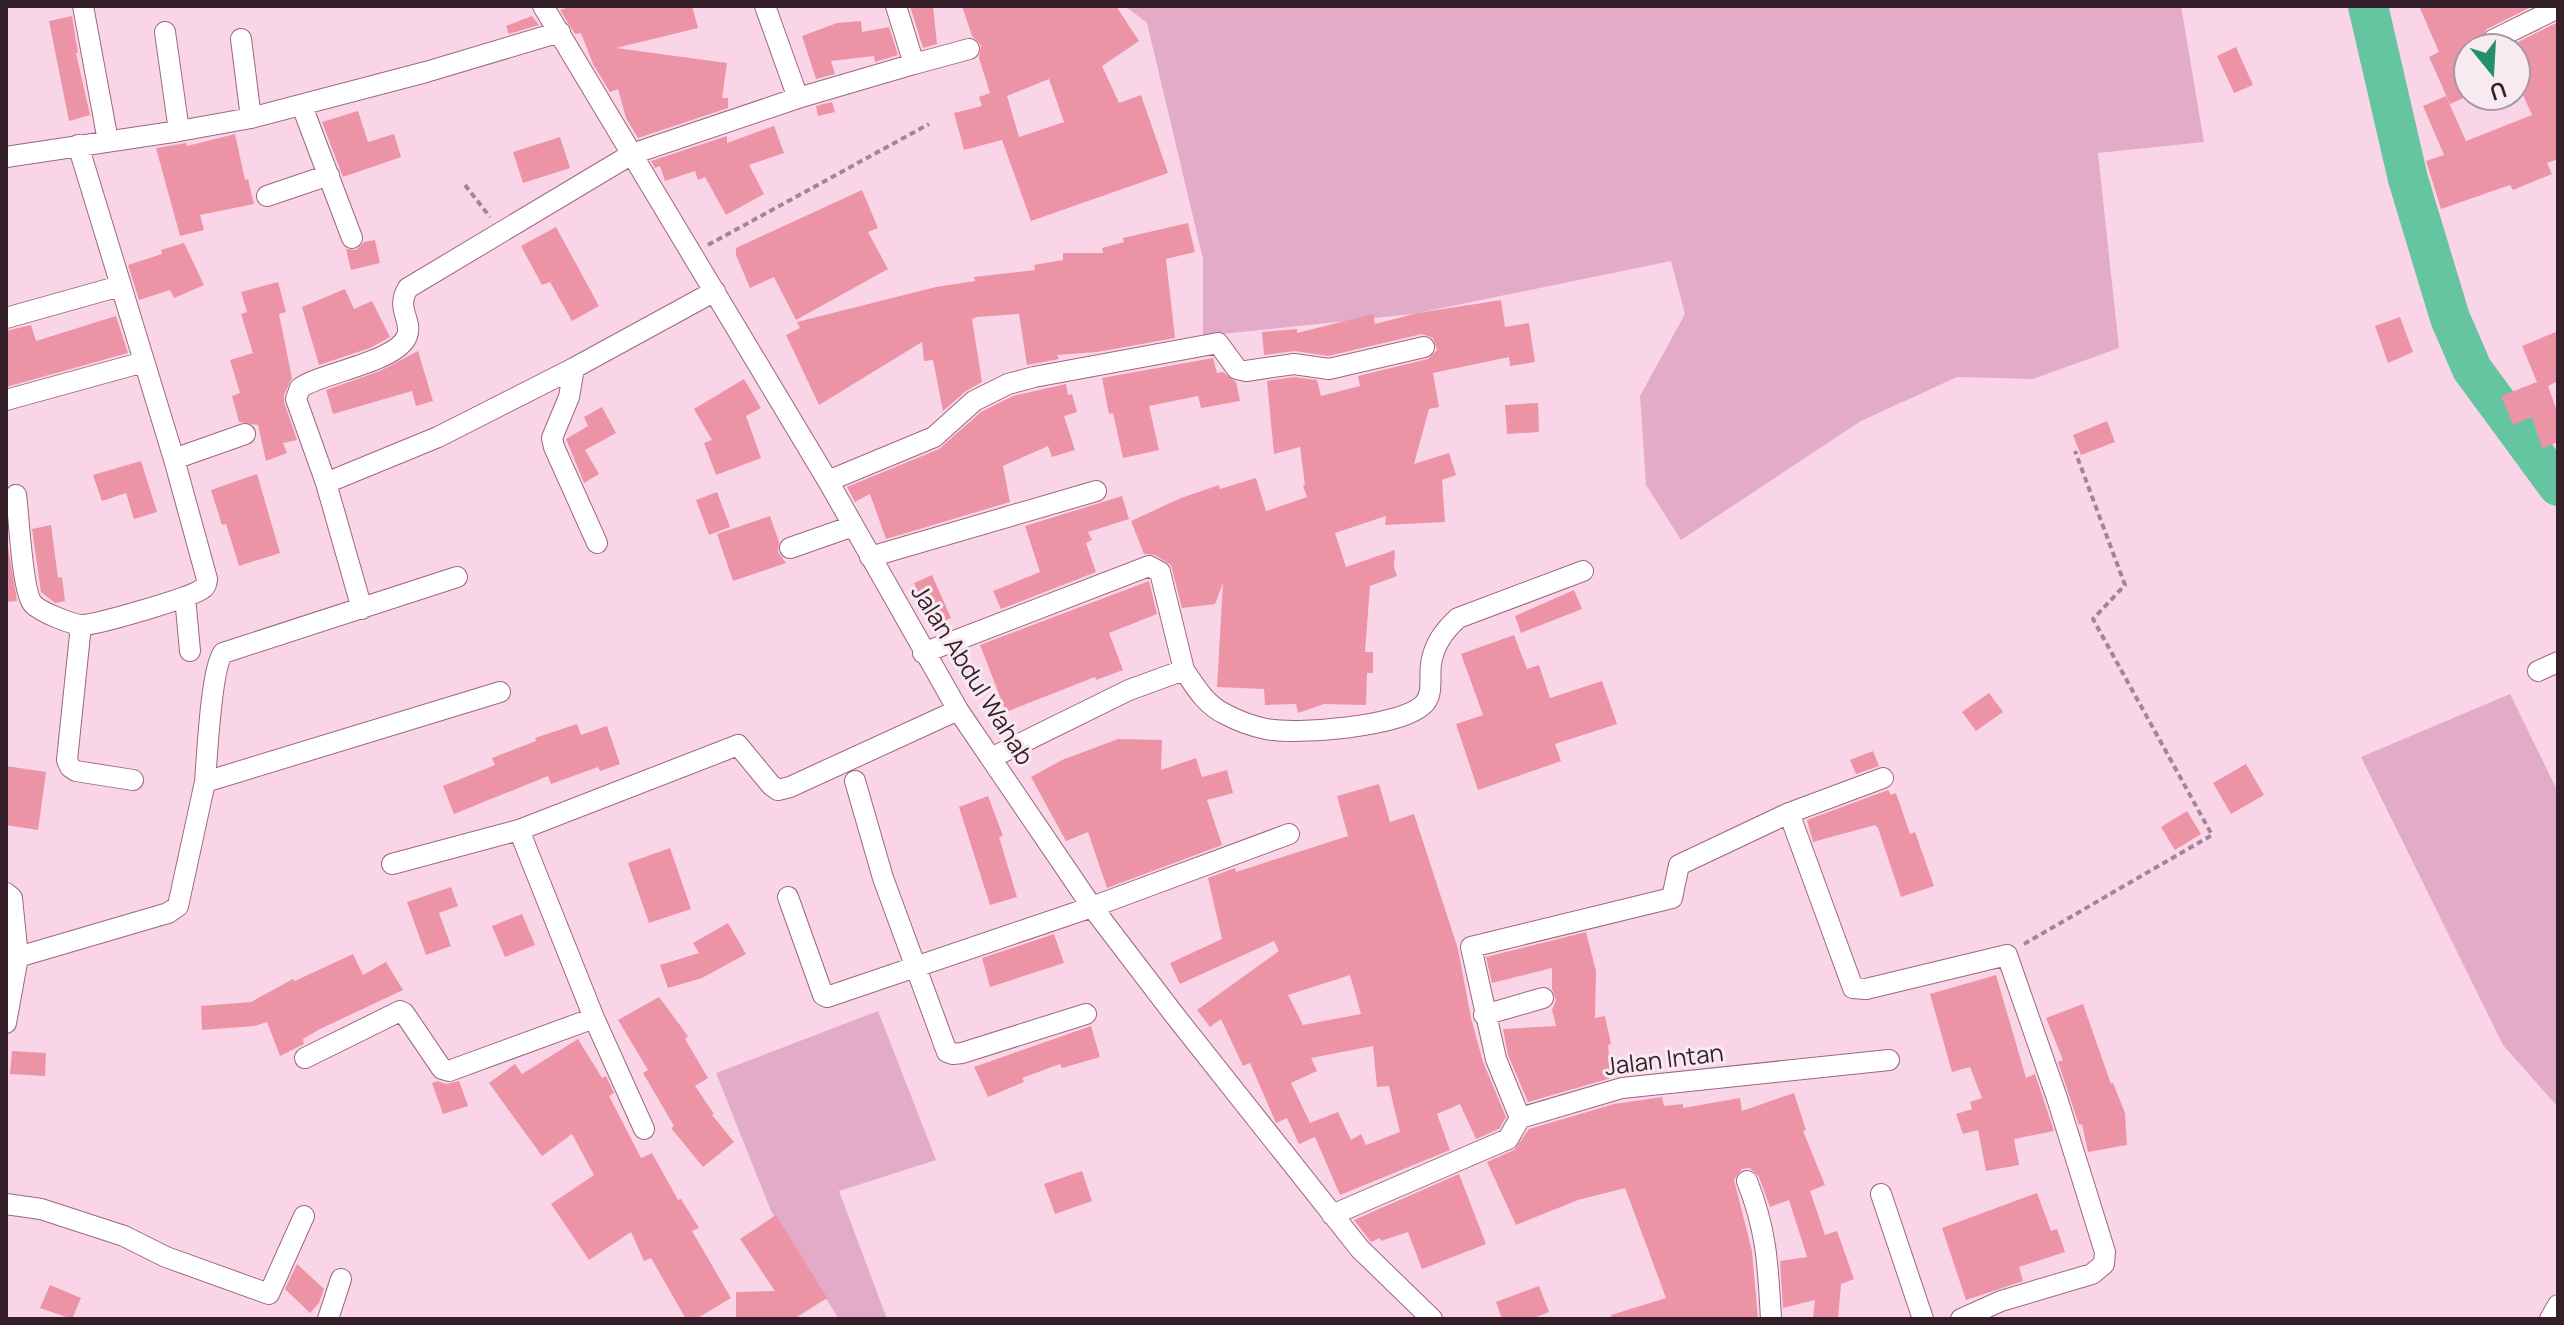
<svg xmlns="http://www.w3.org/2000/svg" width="2564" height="1325" font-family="Manrope,sans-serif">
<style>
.green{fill:#e3abc8}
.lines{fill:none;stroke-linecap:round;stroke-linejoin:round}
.river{stroke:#64c5a0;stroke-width:40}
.building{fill:#ec94a6;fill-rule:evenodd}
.street-casing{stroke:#9c6682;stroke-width:22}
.path{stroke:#a48595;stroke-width:4;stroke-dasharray:6 4;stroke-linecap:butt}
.street{stroke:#fff;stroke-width:20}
.labels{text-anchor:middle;stroke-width:6;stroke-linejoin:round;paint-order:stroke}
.street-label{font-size:24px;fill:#341e2a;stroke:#f7eaf0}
</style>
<rect width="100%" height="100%" fill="#fad5e7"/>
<path class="green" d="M1125,6H2181L2204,142L2098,153L2119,348L2033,379L1957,377L1861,421L1681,540L1646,485L1640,396L1685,314L1671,261L1413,314L1203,336V259L1147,23Z
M2510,694L2558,792V1107L2503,1045L2361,757Z
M878,1011L936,1160L839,1191L887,1319H839L771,1211L716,1073Z"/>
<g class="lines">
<path class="river" d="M2368,6L2408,179L2450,318L2472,369L2558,486"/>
</g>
<path class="building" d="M572,6H692L698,28L616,48L727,63L722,98H728V108L638,138L626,118L618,89L610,92L593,64L581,33L575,34L560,10Z
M910,6H933L937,44L923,48Z
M962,6H1116L1139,41L1102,66L1119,103L1141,95L1168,173L1031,221L1002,140L964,150L954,113L982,106L979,97L990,93L979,58L981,45L972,36ZM1049,79L1064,122L1019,137L1007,96Z
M2419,6H2533L2487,29L2480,38L2483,48H2468V96L2450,104L2429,57L2439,52Z
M72,16L78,53H76L90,115L69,121L49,21Z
M532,16L539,25L509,34L506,26Z
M861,21L862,32L889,27L898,55L875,62L874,56L831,61L835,74L816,79L802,36L837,23Z
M2558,22V159L2547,163L2552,174L2513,190L2510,185L2441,209L2426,161L2444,155L2423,106L2446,96L2466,141L2532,115L2516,79V48H2506Z
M2236,47L2253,85L2234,93L2217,56Z
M832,102L835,112L818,116L816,106Z
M358,111L368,142L394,134L401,157L343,177L322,122Z
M774,126L784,153L749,165L764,194L726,215L705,177L698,180L695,171L665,181L660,166L655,168L651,161L727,136V143Z
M235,134L245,180L248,179L254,204L200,215L204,230L180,236L156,148L186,143L187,146Z
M560,137L570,168L523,183L513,152Z
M862,190L878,228L868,232L888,269L796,320L774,277L750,288L736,255V248Z
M1188,223L1195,252L1166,259L1175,338L1097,352L1057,355L1059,359L1027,365L1019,314L977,317L972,319L982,382L966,391L943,411L933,360L924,361L922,342L819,405L786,335L800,328L797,322L936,287L975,281L974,277L1035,270L1034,265L1063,260V253H1103L1102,248L1124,242L1123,238Z
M556,227L599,306L572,321L550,282L542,285L521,246Z
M375,240L380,263L351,270L346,249L356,250L364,242Z
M184,243L204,285L174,298L170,290L139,300L128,265L162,254L161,250Z
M278,282L286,312L279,314L292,378L284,395V402L297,440L283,443L287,453L266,461L258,425L239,422L232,396L240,393L230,360L253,353L241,314L247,312L241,292Z
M345,289L354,309L372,301L390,337L370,348L319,365L302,307Z
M1501,300L1505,327L1529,323L1535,362L1510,366L1509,357L1433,373L1439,407L1429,409L1414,464L1449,453L1456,475L1442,480L1445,522L1385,525L1386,516L1335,533L1346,567L1395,550L1394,567L1397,576L1370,586L1365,652H1373V673H1367L1366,705L1324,704L1298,713L1296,704L1265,705L1264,689L1217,687L1223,583L1215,604L1182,608L1171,565L1155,555L1144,554L1131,521L1181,498L1219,485L1220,489L1256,478L1266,511L1307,497L1303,486L1305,485L1300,447L1274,454L1267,381L1294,377L1317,380L1321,396L1360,386L1358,376L1428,359L1437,350L1433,338L1422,334L1328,356L1295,351L1264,355L1262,332L1297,329V333L1373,314L1375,324L1418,313Z
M116,316L128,353L6,387V331L31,325L36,341Z
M2400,317L2413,352L2388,363L2375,326Z
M2558,331V381L2548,386L2558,414V442L2542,448L2532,417L2513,425L2501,396L2537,382L2522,346Z
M418,351L433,401L416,406L412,391L333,414L326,390L380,371Z
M1213,358L1217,373L1223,372L1236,382L1240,401L1201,408L1198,396L1149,406L1159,450L1123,458L1113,413L1109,414L1102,378Z
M744,379L761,408L746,416L761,458L716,475L704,443L712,440L694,409Z
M1066,384L1068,395L1072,394L1077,412L1064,416L1075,450L1052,457L1048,446L1003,466L1010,502L886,539L870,494L855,502L847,487L939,449L981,412L1013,396Z
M1538,403L1539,432L1507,434L1505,405Z
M602,407L616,433L585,450L599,474L584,483L566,439L588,426L584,417Z
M2107,421L2115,442L2081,455L2073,435Z
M141,461L157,512L134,519L126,493L102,501L93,475Z
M257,474L280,553L239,566L226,524L222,525L211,490Z
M717,492L730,527L709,535L696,500Z
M1122,496L1129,519L1088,532L1092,540L1086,543L1096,572L1001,609L993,591L1040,572L1025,526Z
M770,516L779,542L778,552L786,563L733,581L717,534Z
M51,525L58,578L62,577L65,601L55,603L41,592L32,529Z
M6,534L17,601L6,602Z
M932,575L951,618L932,626L914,583Z
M1149,581L1157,614L1109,633L1123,670L1096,680L1095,677L1006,712L980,645Z
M1574,590L1582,609L1521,633L1515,616Z
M1514,635L1527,669L1539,665L1550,698L1602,681L1617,724L1555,744L1561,761L1478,790L1456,724L1483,715L1461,654Z
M1989,693L2003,712L1976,731L1962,712Z
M577,724L581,735L607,726L620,764L600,771L598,767L551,784L548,776L454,814L443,786L495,765L492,758L536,741L535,738Z
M1118,739L1162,740L1161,770L1196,758L1202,777L1227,770L1233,793L1207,800L1222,845L1107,888L1088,832L1066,841L1031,777L1062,760Z
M1873,751L1879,766L1856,774L1850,760Z
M2246,764L2264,795L2231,814L2213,783Z
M6,766L46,772L38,830L6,825Z
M1379,784L1390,822L1414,814L1458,949L1471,1018L1483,1062L1506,1117L1499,1129L1476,1139L1460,1104L1437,1114L1450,1150L1340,1195L1315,1137L1299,1144L1287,1118L1276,1123L1250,1063L1243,1066L1221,1019L1210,1027L1197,1010L1279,951L1274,941L1180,984L1170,963L1222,939L1208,878L1235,868L1236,872L1348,836L1337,796ZM1350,975L1361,1014L1303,1025L1288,995ZM1373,1046L1377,1087L1389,1086L1400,1132L1366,1145L1361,1134L1351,1140L1338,1112L1310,1123L1291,1083L1317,1071L1311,1058Z
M1888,790L1891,795L1896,793L1910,834L1915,832L1934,886L1901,897L1878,828L1875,825L1813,842L1807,820Z
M988,796L1003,836L999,837L1017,897L990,905L959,807Z
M2187,811L2201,834L2175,850L2161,827Z
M670,848L691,909L649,923L628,863Z
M451,887L458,906L439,913L451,946L426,955L407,902Z
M522,914L535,945L505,957L492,926Z
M728,923L746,954L702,978L668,988L660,965L699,953L693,943Z
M1586,932L1596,971L1595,1018L1605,1016L1611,1044L1608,1045L1611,1078L1528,1102L1508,1055L1503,1029L1556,1026L1552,1010L1556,1000L1552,989V968L1492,983L1486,957Z
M1054,934L1064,963L990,987L982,958Z
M353,954L363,975L386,962L403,990L320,1029L303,1039L304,1044L280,1056L267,1022L255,1026L202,1030L201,1006L251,1002L293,979L295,981Z
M1996,975L2026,1078L2035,1074L2054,1131L2014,1139L2019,1165L1986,1171L1978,1130L1963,1134L1956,1114L1972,1109L1970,1102L1982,1098L1970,1067L1952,1072L1930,994Z
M659,997L688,1036L685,1039L708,1078L695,1086L714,1114L712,1115L734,1142L703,1167L671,1128L674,1126L643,1073L648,1070L618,1020Z
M2083,1004L2111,1084L2113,1083L2125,1113L2127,1145L2088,1152L2082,1124L2079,1125L2058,1062L2063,1060L2046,1018Z
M1091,1026L1100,1057L1062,1068L1060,1064L1022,1078L1024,1082L988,1097L974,1067Z
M578,1039L602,1078L606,1076L614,1093L609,1096L641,1158L652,1153L678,1200L681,1199L699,1228L692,1231L731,1298L696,1319H686L651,1258L644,1261L631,1232L589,1260L551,1204L594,1175L572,1134L542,1156L489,1083L515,1064L522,1074Z
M12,1051L46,1053L45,1076L10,1074Z
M437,1081L446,1084L459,1081L468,1106L443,1114L432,1083Z
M1794,1093L1806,1130L1803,1131L1825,1185L1810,1191L1825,1235L1837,1231L1854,1279L1841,1284L1838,1319H1813L1815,1300L1783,1308L1780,1261L1807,1257L1789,1200L1770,1207L1759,1177L1750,1168L1742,1169L1734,1180L1752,1251L1758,1319H1612L1611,1315L1666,1298L1625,1188L1578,1200L1516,1225L1487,1162L1514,1150L1529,1129L1614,1104L1662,1097L1664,1106L1683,1104V1108L1740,1098L1742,1111Z
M1082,1171L1092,1201L1055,1214L1044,1184Z
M1459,1174L1486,1244L1422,1269L1408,1232L1381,1241L1380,1238L1371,1242L1354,1220Z
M2037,1193L2051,1231L2057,1229L2065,1252L2019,1267L2023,1281L1966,1300L1942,1228Z
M776,1215L827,1298L794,1319H736V1292L775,1291L740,1239Z
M297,1264L324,1289L319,1303L310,1313L285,1289Z
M50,1285L81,1298L72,1319L40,1308Z
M1539,1286L1549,1312L1531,1319H1502L1496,1302Z"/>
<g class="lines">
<g class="street-casing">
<path id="street" d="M83,6L108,141
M543,6L828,481L958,710L1092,907L1176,1017L1360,1249L1432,1319
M165,32L179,131
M241,39L251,118
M2493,40L2558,8
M914,64L969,49
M798,98L914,64L896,6
M302,106L352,238
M6,157L179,131L251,118L426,72L560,32
M267,196L329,175
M6,318L120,286
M574,368L569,397L552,438L554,447L597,543
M6,400L144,362
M174,459L245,434
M828,481L934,437L974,401L1008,384L1034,377L1218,343L1237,369L1246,371L1294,364L1329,369L1424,347
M326,483L438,437L574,368L715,291
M16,495C19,515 22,592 33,604C40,612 75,626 84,625C102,623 190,598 202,589C207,586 206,584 207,579L174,459L78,145
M790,548L853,526
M870,557L1096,491
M185,597L190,651
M362,609L326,483L296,399L300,388C323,372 397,362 407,336C413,320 395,309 408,288L632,154L798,98L765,6
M81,625L67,760L70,767L76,771L133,780
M923,653L1149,566L1160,572L1184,670
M2538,671L2558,662
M991,758L1129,690L1184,670C1196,688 1206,705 1225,714C1238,721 1252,726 1266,729C1297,735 1399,727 1423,705C1434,695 1429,678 1431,664C1434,644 1444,631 1458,618L1583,571
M855,781L883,878L947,1052L953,1054L962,1053L1086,1014
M205,782C207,758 211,669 223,653L457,577
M1789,813L1883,778
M392,864L519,830L738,745L771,785L778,790L790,787L958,710
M6,893L12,898L18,957
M788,897L823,995L827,997L1092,907L1289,834
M1484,1015L1543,998
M594,1018L644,1129
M6,1023L18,957L168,913L178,906L205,782L500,692
M305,1058L400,1011L404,1013L442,1069L449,1071L594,1018L519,830
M1520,1118L1496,1059L1471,947L1672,898L1679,865L1789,813L1853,988L1866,989L2007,955L2057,1098L2105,1252L2104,1264L2092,1274L2001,1301L1961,1319
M1747,1181C1767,1231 1768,1266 1771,1319
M1881,1194L1923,1319
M6,1204L41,1209L124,1236L166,1257L269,1294L304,1216
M1332,1215L1508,1139L1520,1118L1622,1088L1889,1060
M328,1319L341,1279
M2550,1319L2558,1305"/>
</g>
<path class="path" d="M465,185L490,217
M708,245L929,124
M2024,944L2212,835L2093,619L2125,585L2075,451"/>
<use href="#street" class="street"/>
</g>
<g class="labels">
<g class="street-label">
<text transform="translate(972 675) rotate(58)" y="8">Jalan Abdul Wahab</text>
<text transform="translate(1664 1060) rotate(-7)" y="8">Jalan Intan</text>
</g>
</g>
<rect width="2564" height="1325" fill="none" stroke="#341e2a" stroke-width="16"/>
<g transform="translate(2492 72) rotate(162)"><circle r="38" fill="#f7eaf0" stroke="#a998a1" stroke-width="2"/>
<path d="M0-6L14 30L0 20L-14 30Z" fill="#258f6d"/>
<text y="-12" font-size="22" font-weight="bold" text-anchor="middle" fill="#341e2a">U</text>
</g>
</svg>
